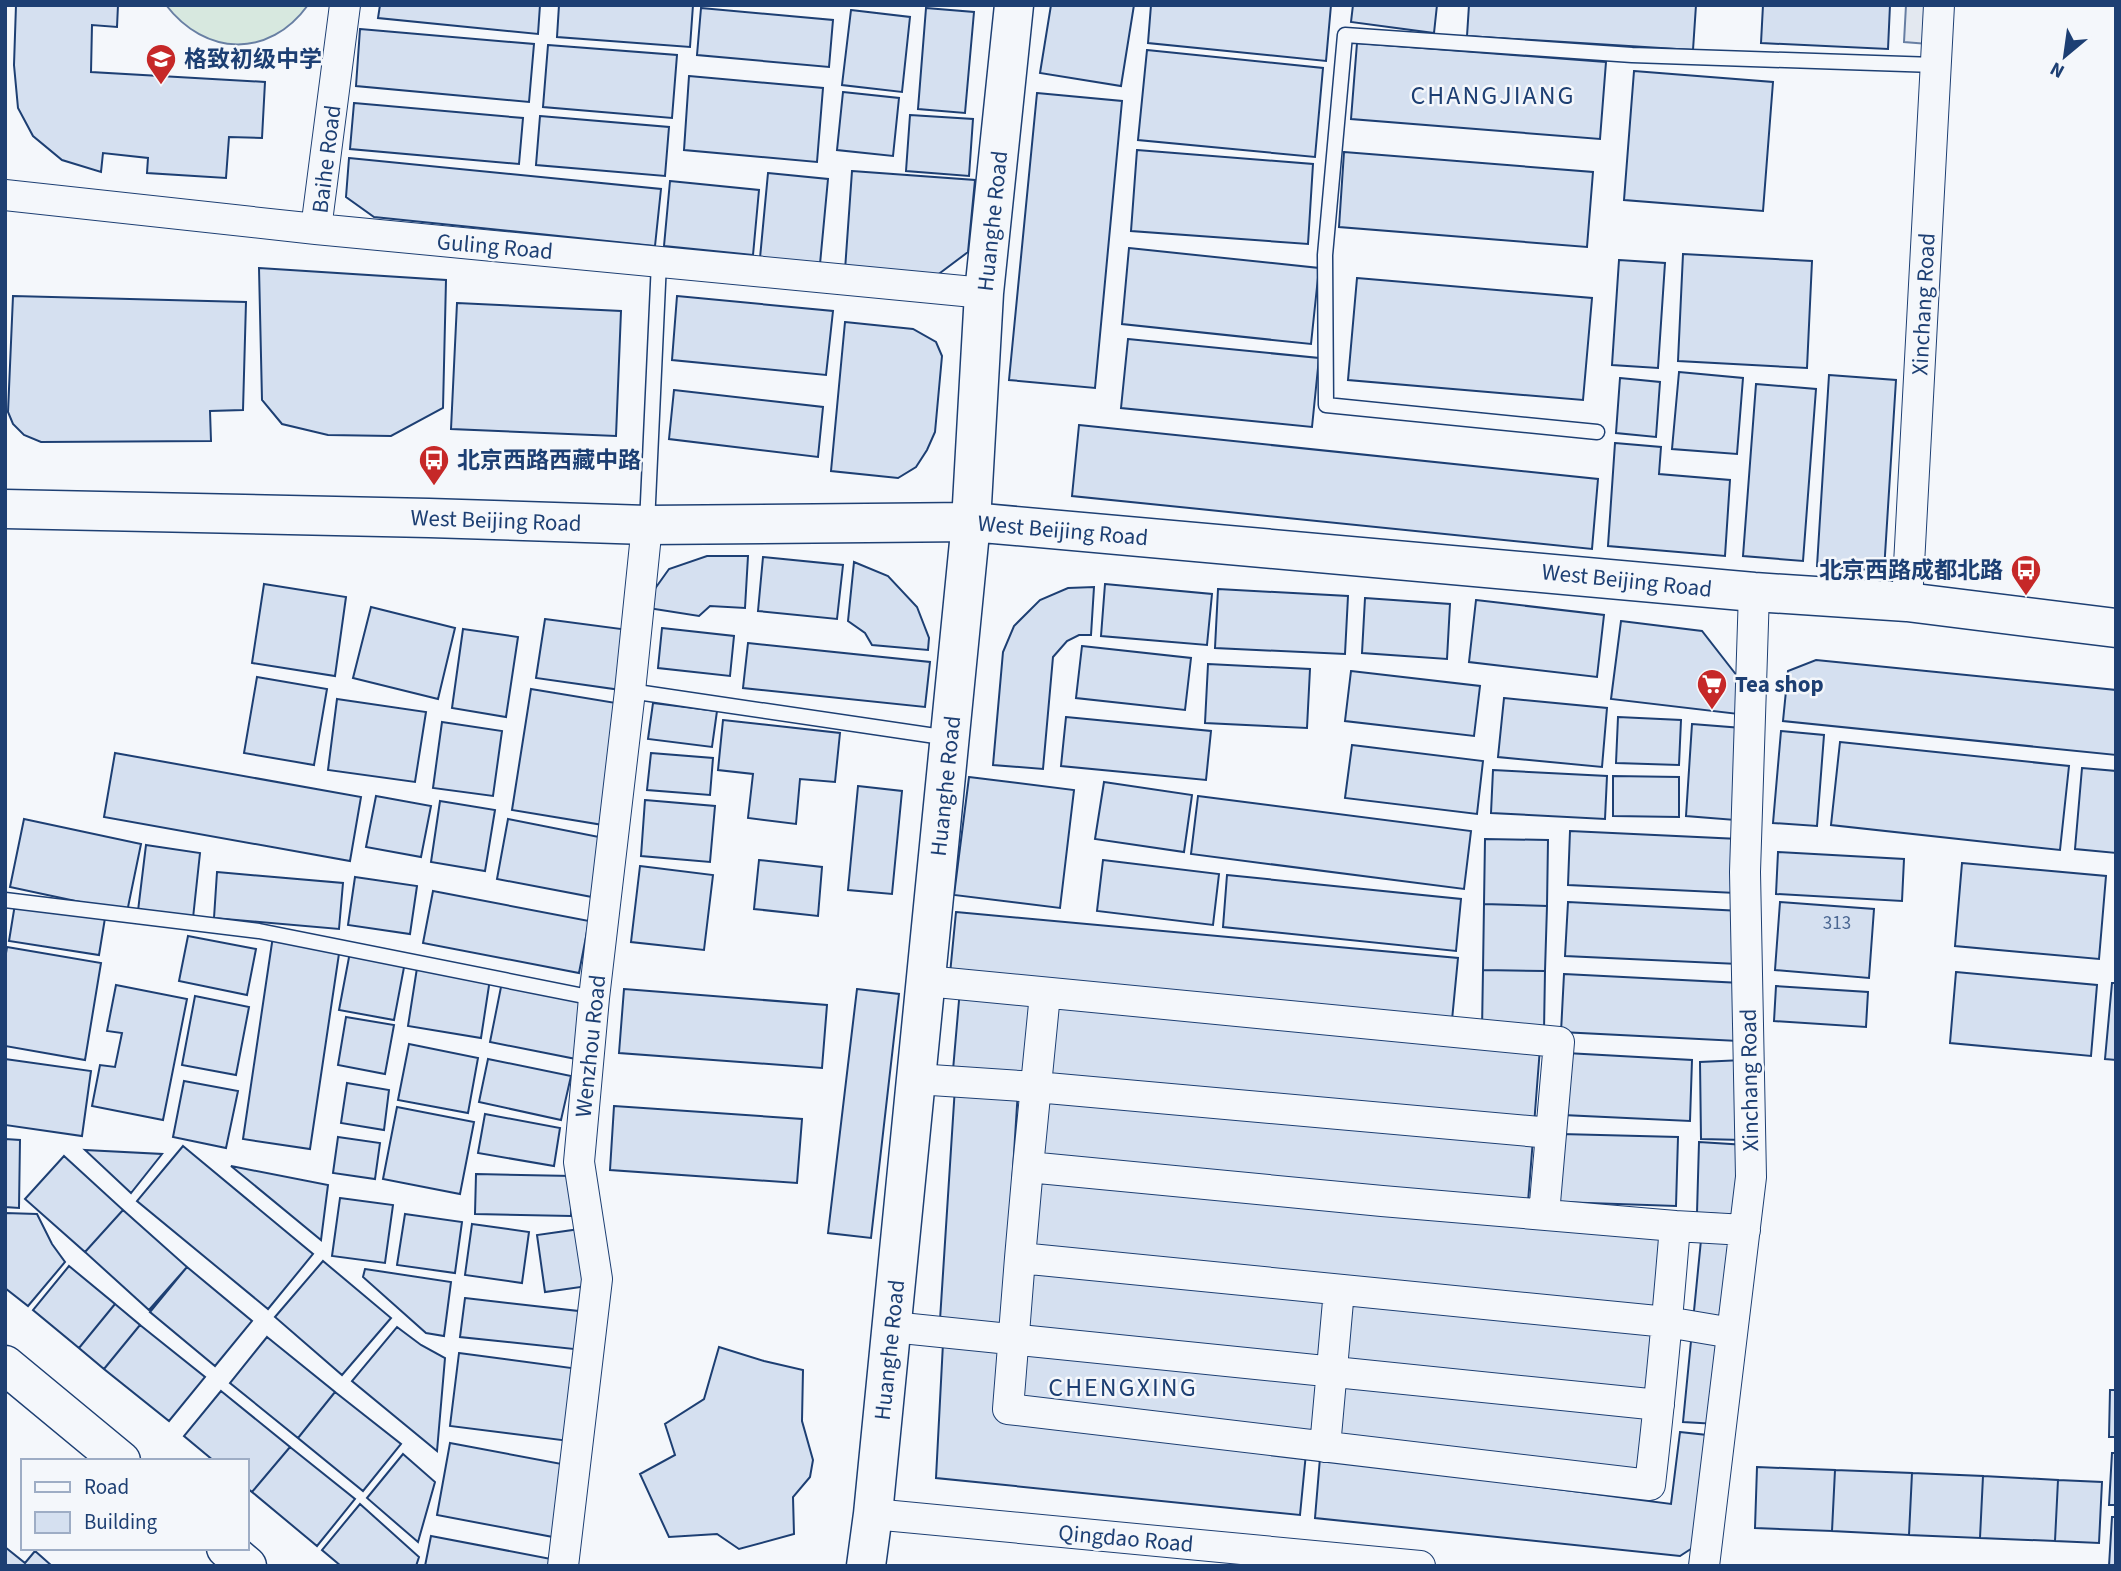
<svg xmlns="http://www.w3.org/2000/svg" width="2121" height="1571" font-family="'Source Sans 3','Noto Sans SC',sans-serif">
<style>
.green{fill:#d7e8df;stroke:#687fa3;stroke-width:2}
.parking{fill:#e3e8f0;stroke:#687fa3;stroke-width:2}
.building{fill:#d5e0f0;stroke:#1d3f73;stroke-width:2}
.lines{fill:none;stroke-linecap:round;stroke-linejoin:round}
.lane-casing{stroke:#1d3f73;stroke-width:17}
.street-casing{stroke:#1d3f73;stroke-width:32}
.secondary-casing{stroke:#1d3f73;stroke-width:41}
.lane{stroke:#f4f7fb;stroke-width:14}
.street{stroke:#f4f7fb;stroke-width:30}
.secondary{stroke:#f4f7fb;stroke-width:38}
.labels{text-anchor:middle;stroke-width:5;stroke-linejoin:round;paint-order:stroke}
.number-label{font-size:19px;fill:#4b6792}
.poi-label{font-size:23px;font-weight:bold;fill:#1d3f73;stroke:#f4f7fb;text-anchor:start}
.street-label{font-size:23px;fill:#1d3f73;stroke:#f4f7fb}
.quarter-label{font-size:26px;letter-spacing:2px;fill:#1d3f73;stroke:#f4f7fb}
</style>
<rect width="100%" height="100%" fill="#f4f7fb"/>
<path class="green" d="M166,5H308C269,59 205,56 166,5Z"/>
<path class="parking" d="M1906,5H1931L1928,44L1904,42Z"/>
<path class="building" d="M16,5H118L117,27L92,25L91,72L265,82L262,138L229,137L226,178L147,173L148,158L103,153L101,172L62,160L33,136L18,108L14,65Z
M380,5H540L538,34L378,18Z
M559,5H693L690,47L557,37Z
M1051,5H1134L1121,86L1040,73Z
M1151,5H1331L1326,61L1148,43Z
M1353,5H1437L1434,33L1351,22Z
M1469,5H1696L1693,50L1467,36Z
M1763,5H1890L1888,49L1761,43Z
M701,8L833,20L829,67L697,55Z
M926,8L974,12L965,113L918,109Z
M851,10L910,17L902,92L842,85Z
M360,29L534,44L529,102L356,86Z
M1357,43L1606,62L1600,139L1351,119Z
M548,45L677,55L672,118L543,107Z
M1147,50L1323,68L1315,157L1138,140Z
M1634,71L1773,82L1763,211L1624,200Z
M689,76L823,88L817,162L684,150Z
M843,92L899,98L893,156L837,150Z
M1037,93L1122,101L1095,388L1009,380Z
M354,103L523,118L519,164L350,149Z
M910,115L973,119L969,176L906,171Z
M540,116L669,127L665,176L536,165Z
M1137,150L1313,164L1308,244L1131,231Z
M1344,152L1593,172L1587,247L1339,227Z
M349,158L661,189L655,246L374,217L346,197Z
M852,171L975,180L968,252L936,276L845,270Z
M768,173L828,179L820,264L760,258Z
M670,181L759,190L753,255L664,246Z
M1129,248L1319,268L1311,344L1122,324Z
M1683,254L1812,261L1807,368L1678,361Z
M1619,260L1665,263L1658,368L1612,365Z
M259,268L446,280L443,408L391,436L328,435L282,424L262,400Z
M1357,278L1592,298L1583,400L1348,380Z
M13,296L246,302L243,410L210,411L211,441L41,442L24,435L13,424L8,412Z
M677,296L833,311L826,375L672,360Z
M457,303L621,311L616,436L451,429Z
M845,322L913,329L936,342L942,356L935,432L927,450L916,467L898,478L831,471Z
M1128,339L1319,358L1312,427L1121,408Z
M1679,372L1743,378L1737,454L1672,449Z
M1829,375L1896,380L1884,571L1817,566Z
M1620,378L1660,382L1656,437L1616,433Z
M1756,384L1816,389L1803,561L1743,556Z
M674,390L823,407L818,457L669,439Z
M1079,425L1598,479L1592,549L1072,496Z
M1615,443L1661,447L1659,474L1730,480L1725,556L1608,546Z
M707,556H748L745,608L710,606L699,616L642,607L669,569Z
M763,557L843,565L837,619L758,611Z
M854,562L888,576L917,607L929,638L928,650L872,645L865,633L848,621Z
M264,584L346,597L335,676L252,663Z
M1105,584L1212,594L1207,645L1101,636Z
M1094,587L1091,635H1079L1067,641L1053,657L1043,769L993,765L1003,652L1014,626L1040,600L1068,588Z
M1218,589L1348,596L1345,654L1215,648Z
M1365,598L1450,604L1447,659L1362,653Z
M1476,600L1604,615L1597,677L1469,662Z
M371,607L455,628L438,699L353,678Z
M545,619L629,630L621,690L536,678Z
M1621,621L1702,631L1741,681L1738,714L1611,699Z
M662,628L734,636L730,676L658,668Z
M463,629L518,637L506,717L452,708Z
M748,643L930,662L925,707L743,688Z
M1082,646L1191,658L1185,710L1076,698Z
M1816,660L2116,690V755L1783,721L1788,671Z
M1208,664L1310,669L1307,728L1205,723Z
M1351,671L1480,686L1474,736L1345,721Z
M257,677L327,689L314,765L244,753Z
M531,689L622,704L603,825L512,810Z
M1504,698L1607,708L1602,767L1498,757Z
M337,699L426,712L415,782L328,770Z
M653,703L717,711L712,747L648,739Z
M1066,717L1211,731L1206,780L1061,766Z
M1618,717L1681,720L1679,765L1616,763Z
M723,720L840,733L835,782L800,779L796,824L748,818L753,774L718,770Z
M442,722L502,731L493,796L433,788Z
M1692,724L1742,728L1735,820L1686,816Z
M1781,731L1824,735L1817,826L1773,823Z
M1840,742L2069,766L2060,850L1831,825Z
M1352,745L1483,761L1477,814L1345,798Z
M115,753L361,797L350,861L104,817Z
M651,753L713,758L710,795L647,790Z
M2082,768L2116,771V853L2075,849Z
M1493,770L1607,776L1605,819L1491,813Z
M1613,776L1679,777V817L1613,816Z
M969,777L1074,790L1060,908L954,895Z
M1104,782L1192,795L1184,852L1095,839Z
M858,786L902,791L892,894L848,890Z
M376,796L431,806L421,857L366,847Z
M1198,796L1471,831L1464,889L1191,854Z
M645,800L715,806L710,862L641,856Z
M440,801L495,810L485,871L431,862Z
M24,819L141,844L127,912L10,887Z
M508,819L604,838L592,897L497,879Z
M1570,831L1739,839L1736,893L1568,885Z
M1485,839L1548,840L1547,906L1484,904Z
M146,845L200,853L193,918L138,911Z
M1778,852L1904,859L1902,901L1776,894Z
M759,860L822,867L818,916L754,909Z
M1103,860L1219,874L1213,925L1097,911Z
M1962,863L2106,876L2099,959L1955,946Z
M640,866L713,875L704,950L631,942Z
M217,872L343,883L339,929L214,918Z
M1227,875L1461,899L1456,951L1223,927Z
M355,877L417,886L410,934L348,925Z
M433,891L589,921L579,973L423,943Z
M1568,902L1741,911L1738,964L1565,956Z
M1780,902L1874,909L1869,978L1775,970Z
M15,904L105,918L99,955L9,941Z
M1484,904L1547,906L1545,971L1483,970Z
M956,912L1458,958L1452,1020L950,974Z
M188,936L256,949L247,995L179,981Z
M273,936L340,947L310,1149L243,1139Z
M7,947L101,963L85,1060L5,1046V959Z
M350,952L405,962L394,1020L339,1010Z
M417,968L490,979L481,1038L408,1026Z
M1483,970L1545,971L1544,1031L1482,1030Z
M1956,972L2097,985L2091,1056L1950,1043Z
M1564,974L1741,983L1738,1041L1561,1032Z
M502,982L587,1000L576,1059L490,1042Z
M2112,983H2116V1060L2105,1059Z
M116,985L187,999L163,1120L92,1106L100,1065L115,1067L122,1033L107,1031Z
M1776,986L1868,992L1866,1027L1774,1021Z
M624,989L827,1005L822,1068L619,1053Z
M857,989L899,994L871,1238L828,1233Z
M960,989L1040,997L1035,1078L953,1070Z
M195,996L249,1007L236,1075L182,1065Z
M1056,1003L1540,1048L1534,1125L1050,1079Z
M346,1017L394,1025L385,1074L338,1065Z
M409,1044L478,1058L468,1113L398,1100Z
M1566,1053L1692,1060L1690,1121L1563,1115Z
M5,1059L91,1071L82,1136L5,1125Z
M488,1059L571,1076L561,1120L479,1102Z
M1743,1060L1744,1140L1701,1139L1700,1062Z
M184,1081L238,1091L226,1148L173,1137Z
M347,1083L389,1090L384,1130L341,1123Z
M955,1087L1018,1090L1003,1328L940,1320Z
M1043,1095L1533,1139L1528,1202L1037,1154Z
M614,1106L802,1119L797,1183L610,1170Z
M397,1107L474,1122L460,1194L383,1179Z
M485,1114L560,1128L554,1166L478,1153Z
M1561,1134L1678,1137L1676,1206L1559,1202Z
M338,1137L380,1143L375,1179L333,1173Z
M5,1139L20,1140L19,1208L5,1207Z
M1699,1142L1746,1145L1742,1215L1697,1213Z
M183,1146L313,1254L268,1309L137,1201Z
M85,1150L162,1154L131,1193Z
M64,1156L123,1210L85,1252L25,1199Z
M231,1166L328,1185L321,1240Z
M476,1174L572,1176L571,1216L475,1214Z
M1037,1175L1662,1235L1656,1307L1032,1246Z
M340,1198L393,1205L385,1263L332,1256Z
M123,1210L187,1267L149,1310L85,1252Z
M5,1213L37,1214L52,1244L65,1262L28,1306L5,1288Z
M405,1214L462,1222L455,1273L397,1265Z
M472,1224L529,1232L522,1283L465,1275Z
M580,1229L588,1286L545,1292L537,1235Z
M1702,1230L1737,1231L1717,1424L1683,1422Z
M323,1261L391,1318L342,1375L275,1317Z
M69,1266L115,1304L79,1348L33,1310Z
M187,1267L252,1321L215,1366L150,1312Z
M365,1269L451,1282L444,1336L426,1333L363,1277Z
M1031,1270L1325,1297L1320,1360L1025,1333Z
M465,1298L587,1312L583,1350L460,1337Z
M1351,1303L1657,1332L1651,1396L1346,1367Z
M115,1304L140,1325L104,1369L79,1348Z
M140,1325L205,1377L169,1421L104,1369Z
M397,1327L421,1345L445,1358L437,1451L352,1381Z
M267,1337L335,1392L298,1438L230,1383Z
M943,1343L1001,1347L998,1417L1306,1453L1300,1515L936,1478Z
M1021,1346L1320,1373L1315,1436L1016,1408Z
M719,1347L764,1361L803,1370L802,1421L813,1460L810,1477L793,1497L794,1534L739,1549L717,1534L669,1537L640,1474L675,1455L665,1424L704,1399Z
M459,1353L579,1369L569,1441L450,1426Z
M1343,1381L1645,1409L1639,1473L1337,1445Z
M2110,1390H2116V1437H2109Z
M221,1391L290,1447L252,1492L247,1488V1461H214L184,1436Z
M335,1392L401,1444L363,1491L298,1438Z
M1680,1432L1716,1436L1703,1541L1680,1556L1315,1518L1320,1458L1671,1504Z
M450,1443L567,1465L553,1537L437,1515Z
M290,1447L355,1499L317,1546L252,1492Z
M2112,1453H2116V1505H2109Z
M403,1454L435,1482L418,1542L367,1498Z
M1757,1467L1835,1470L1832,1531L1755,1528Z
M1835,1470L1912,1473L1909,1535L1832,1531Z
M1912,1473L1983,1476L1980,1538L1909,1535Z
M1983,1476L2058,1480L2055,1541L1980,1538Z
M2058,1480L2102,1482L2099,1543L2055,1541Z
M360,1504L419,1557L416,1566H341L322,1550Z
M2112,1517H2116V1566H2109Z
M431,1536L551,1559L550,1566H425Z
M5,1547L25,1563L35,1551L52,1566H5Z"/>
<g class="lines">
<g class="lane-casing">
<path id="lane" d="M1597,432L1326,405L1325,255L1345,35L1632,55L1935,65
M647,524L659,262
M630,691L949,738
M5,900L259,931L594,998"/>
</g>
<g class="street-casing">
<path id="street" d="M5,195L316,229L984,293
M316,229L345,5
M1907,602L1939,5
M926,981L1559,1042L1544,1214
M916,1079L1036,1087L1551,1133
M1028,1167L1045,994
M1675,1226L1745,1230
M1020,1258L1028,1167L1382,1201L1675,1226C1668,1312 1660,1399 1650,1485L1008,1409L1020,1258L1667,1322L1732,1333
M892,1327L1659,1405
M1325,1447L1339,1290
M873,1514L1420,1566
M563,1566L597,1279L579,1162L594,998L630,691L647,525
M1704,1566L1751,1177L1745,872L1754,592"/>
</g>
<g class="secondary-casing">
<path id="secondary" d="M5,509L429,518L647,525L971,522L1754,592L1907,602L2116,628
M5,1365L121,1461
M226,1548L247,1566
M866,1566L873,1514L971,522L984,293L1014,5"/>
</g>
<use href="#lane" class="lane"/>
<use href="#street" class="street"/>
<use href="#secondary" class="secondary"/>
</g>
<defs>
<g id="school-pin" transform="scale(1.575)"><path d="M0 17L-7.5 6A9.5 9.5 0 1 1 7.5 6Z" fill="#c62828" stroke="#f4f7fb"/><path d="M0-5L7-2L0 1L-7-2ZM-4 1L0 2.5L4 1V4Q0 6-4 4Z" fill="#fff"/></g>
<g id="bus-pin" transform="scale(1.575)"><path d="M0 17L-7.5 6A9.5 9.5 0 1 1 7.5 6Z" fill="#c62828" stroke="#f4f7fb"/><path d="M-5-6H5V4H4V6H2V4H-2V6H-4V4H-5ZM-3.5-4V0h7V-4ZM-3.5 1.2v1.5H-2V1.2ZM2 1.2v1.5H3.5V1.2Z" fill="#fff"/></g>
<g id="supermarket-pin" transform="scale(1.575)"><path d="M0 17L-7.5 6A9.5 9.5 0 1 1 7.5 6Z" fill="#c62828" stroke="#f4f7fb"/><path d="M-6-5.5h2.5l.6 2H6L4.5 2H-2.5L-4.4-4H-6ZM-1.5 3.2a1.3 1.3 0 1 0 .1 0ZM3 3.2a1.3 1.3 0 1 0 .1 0Z" fill="#fff"/></g>
</defs>
<g fill-rule="evenodd">
<use href="#school-pin" x="161" y="59"/>
<use href="#bus-pin" x="434" y="460"/>
<use href="#bus-pin" x="2026" y="570"/>
<use href="#supermarket-pin" x="1712" y="684"/>
</g>
<g class="labels">
<g class="number-label">
<text x="1837" y="929">313</text>
</g>
<g class="poi-label">
<text x="184" y="67">格致初级中学</text>
<text x="457" y="468">北京西路西藏中路</text>
<text x="2003" y="578" text-anchor="end">北京西路成都北路</text>
<text x="1735" y="692">Tea shop</text>
</g>
<g class="street-label">
<text transform="translate(326 159) rotate(-83)" y="8">Baihe Road</text>
<text transform="translate(992 221) rotate(-84)" y="8">Huanghe Road</text>
<text transform="translate(495 246) rotate(5)" y="8">Guling Road</text>
<text transform="translate(1923 304) rotate(-87)" y="8">Xinchang Road</text>
<text transform="translate(496 520) rotate(2)" y="8">West Beijing Road</text>
<text transform="translate(1063 530) rotate(5)" y="8">West Beijing Road</text>
<text transform="translate(1627 580) rotate(6)" y="8">West Beijing Road</text>
<text transform="translate(945 786) rotate(-84)" y="8">Huanghe Road</text>
<text transform="translate(590 1046) rotate(-84)" y="8">Wenzhou Road</text>
<text transform="translate(1749 1080) rotate(-91)" y="8">Xinchang Road</text>
<text transform="translate(889 1350) rotate(-84)" y="8">Huanghe Road</text>
<text transform="translate(1126 1538) rotate(5)" y="8">Qingdao Road</text>
</g>
<g class="quarter-label">
<text x="1493" y="104">CHANGJIANG</text>
<text x="1123" y="1396">CHENGXING</text>
</g>
</g>
<rect width="2121" height="1571" fill="none" stroke="#1d3f73" stroke-width="14"/>
<rect x="21" y="1459" width="228" height="91" fill="#f4f7fb" stroke="#9eadc5" stroke-width="2"/>
<rect x="35" y="1482" width="35" height="10" fill="#f4f7fb" stroke="#9eadc5" stroke-width="2"/>
<text x="84" y="1494" font-size="21" fill="#1d3f73">Road</text>
<rect x="35" y="1512" width="35" height="21" fill="#d5e0f0" stroke="#9eadc5" stroke-width="2"/>
<text x="84" y="1529" font-size="21" fill="#1d3f73">Building</text>
<g transform="translate(2065 56) rotate(209)" stroke="#f4f7fb" stroke-width="5" paint-order="stroke">
<path d="M0-5L12 26L0 18L-12 26Z" fill="#1d3f73"/>
<text y="-10" font-size="19" font-weight="bold" text-anchor="middle" fill="#1d3f73">N</text>
</g>
</svg>
